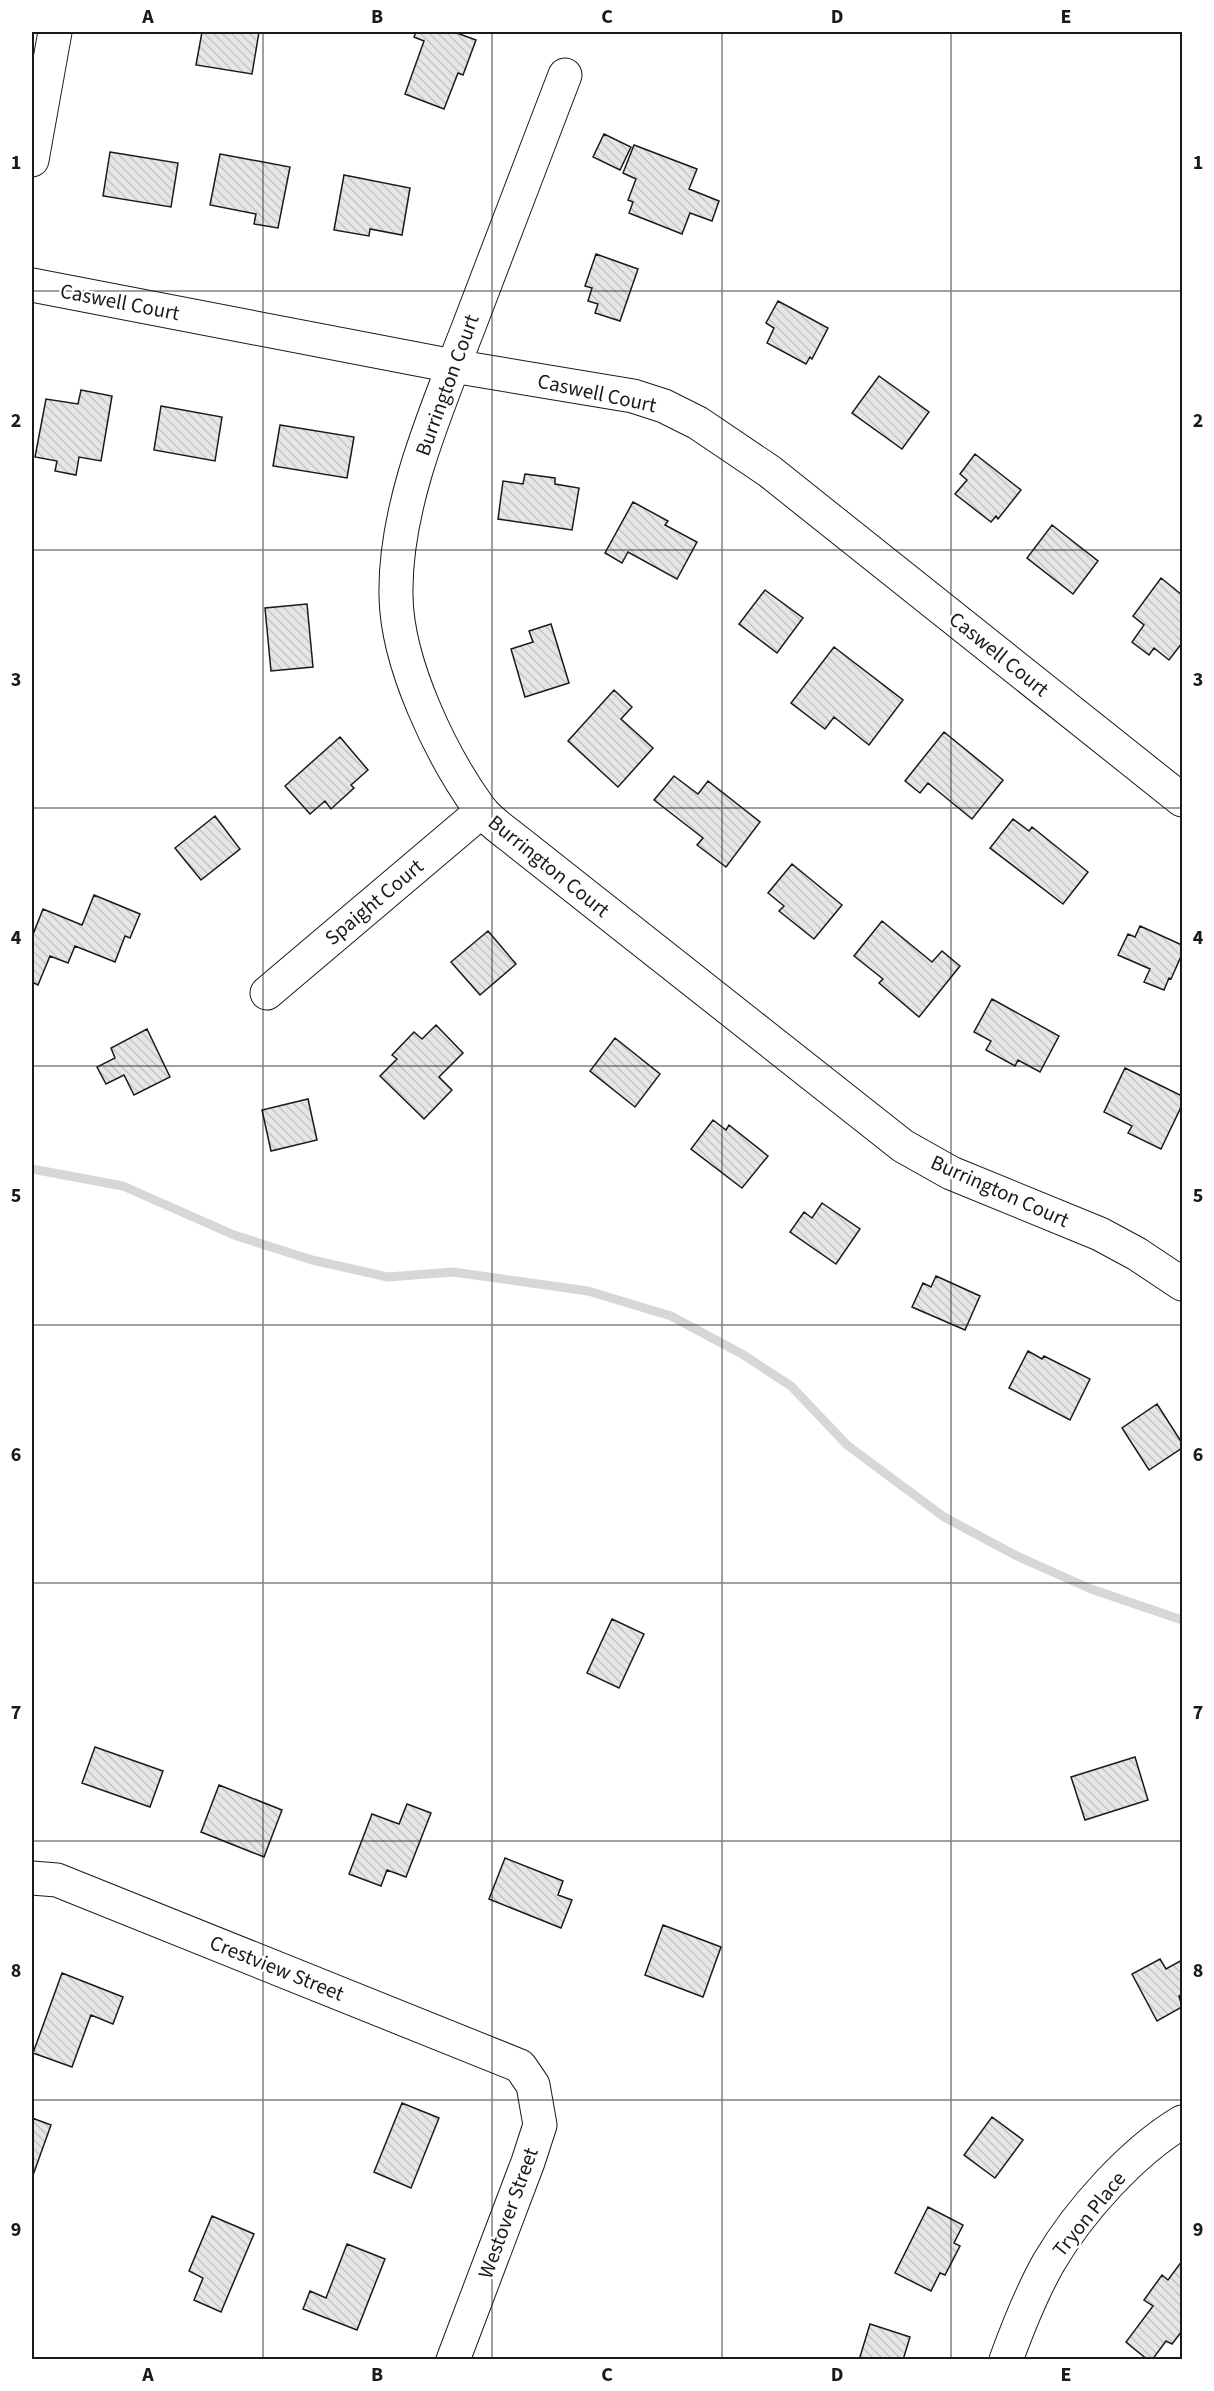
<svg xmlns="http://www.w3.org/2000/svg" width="1214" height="2391" font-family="'Source Sans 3',sans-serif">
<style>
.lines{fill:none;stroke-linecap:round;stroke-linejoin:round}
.stream{stroke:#d7d7d7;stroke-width:9}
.building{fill:url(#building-back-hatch);stroke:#1a1a1a;stroke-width:1.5}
.minor-casing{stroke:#1a1a1a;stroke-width:35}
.minor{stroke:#fff;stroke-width:33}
.grid{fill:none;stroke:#1a1a1a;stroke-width:1.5;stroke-opacity:0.55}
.labels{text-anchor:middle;stroke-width:4.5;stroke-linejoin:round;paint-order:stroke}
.street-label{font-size:21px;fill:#1a1a1a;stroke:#fff}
.neatline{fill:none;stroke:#1a1a1a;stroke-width:2}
.grid-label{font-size:20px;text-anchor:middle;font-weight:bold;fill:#1a1a1a}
</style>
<defs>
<pattern id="building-back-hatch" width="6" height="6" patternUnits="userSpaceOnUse" patternTransform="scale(1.5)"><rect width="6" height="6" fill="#e6e6e6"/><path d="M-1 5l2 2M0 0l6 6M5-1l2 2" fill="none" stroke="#c5c5c5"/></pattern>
</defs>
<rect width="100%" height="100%" fill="#fff"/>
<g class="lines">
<path class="stream" d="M32,1169L123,1186L234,1235L312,1260L388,1277L453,1272L588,1291L671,1316L742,1354L791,1386L847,1445L944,1517L1017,1556L1091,1589L1182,1620"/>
</g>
<path class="building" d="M202,32H259L252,74L196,65Z
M416,32H454L476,40L463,75L458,73L444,109L405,94L424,41L414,37Z
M604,134L631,147L620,170L593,157Z
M634,145L697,169L689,189L719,201L712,221L690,213L682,234L629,213L633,202L628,200L636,179L623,173Z
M110,152L178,163L171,207L103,196Z
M220,154L290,167L278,228L254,224L256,214L210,205Z
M344,175L410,188L402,235L370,229L369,236L334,230Z
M596,254L638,269L620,321L595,313L598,304L588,301L592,288L585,286Z
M778,301L828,328L812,359L810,357L806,364L767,343L774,328L766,323Z
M879,376L929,412L902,449L852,413Z
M81,390L112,396L101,461L79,457L76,475L55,471L57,461L35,457L46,399L78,404Z
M161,406L222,417L215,461L154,450Z
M280,425L354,437L347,478L273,466Z
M975,454L1021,490L998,519L996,516L991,522L955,494L967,480L960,474Z
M525,474L555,478V484L579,488L572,530L498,519L503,481L523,484Z
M633,502L668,521L665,525L697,542L677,579L628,552L622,563L605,553Z
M1052,525L1098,561L1073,594L1027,558Z
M1161,578L1182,595V643L1169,660L1154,648L1149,655L1132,642L1144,625L1133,616Z
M765,590L803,618L777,653L739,624Z
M307,604L313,667L271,671L265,608Z
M551,624L569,683L525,697L511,649L533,642L529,631Z
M834,647L903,700L869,745L834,717L825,729L791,703Z
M614,690L632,707L621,719L653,748L618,787L568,741Z
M944,732L1003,780L972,819L928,783L920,793L905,781Z
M340,737L368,770L351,785L354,788L331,809L325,801L310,814L285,786Z
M674,776L698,794L708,781L760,822L726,867L697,845L703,838L654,800Z
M215,816L240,849L201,880L175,848Z
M1013,819L1029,831L1032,827L1088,872L1063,904L990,848Z
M792,864L842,905L814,939L779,911L784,906L768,893Z
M94,895L140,914L130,938L125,936L115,962L75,946L68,963L50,956L38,985L32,982V937L43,909L82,925Z
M882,921L932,962L942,951L960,966L919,1017L879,983L883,979L854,956Z
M1140,926L1182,945V954L1171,979L1169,978L1164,990L1144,982L1150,969L1118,955L1128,934L1135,937Z
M488,931L516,964L480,995L451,962Z
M992,999L1059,1036L1040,1072L1018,1060L1015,1066L986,1050L991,1041L974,1032Z
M436,1025L463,1053L439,1077L452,1090L424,1119L380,1076L397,1059L392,1055L414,1032L422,1039Z
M147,1029L170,1077L134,1095L124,1075L106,1084L97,1067L115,1058L111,1048Z
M615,1038L660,1074L635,1107L590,1071Z
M1125,1068L1182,1096V1105L1161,1149L1128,1133L1132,1126L1104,1112Z
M308,1099L317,1140L271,1151L262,1110Z
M713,1120L726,1130L729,1125L768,1156L742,1188L691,1149Z
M822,1203L860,1229L836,1264L790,1232L804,1212L812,1218Z
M936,1276L980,1296L965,1330L912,1307L923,1283L931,1287Z
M1028,1351L1042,1359L1044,1356L1090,1379L1070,1420L1009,1388Z
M1157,1404L1182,1443V1448L1149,1470L1122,1428Z
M612,1619L644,1634L619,1688L587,1673Z
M95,1747L163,1771L150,1807L82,1783Z
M1135,1757L1148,1800L1085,1820L1071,1777Z
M219,1785L282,1810L264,1857L201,1832Z
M407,1804L431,1813L406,1877L387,1870L381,1886L349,1874L372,1814L399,1824Z
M505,1858L563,1881L558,1895L572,1900L561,1928L489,1899Z
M663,1925L721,1947L703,1997L645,1975Z
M1160,1959L1166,1969L1182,1960V1994L1179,1996L1182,2007L1157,2021L1132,1974Z
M62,1973L123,1997L113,2024L91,2015L72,2067L33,2053Z
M402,2103L439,2118L411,2188L374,2172Z
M992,2117L1023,2140L995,2178L964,2155Z
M32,2118L51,2125L32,2178Z
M928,2207L963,2225L954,2243L960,2246L945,2275L940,2273L931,2291L895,2273Z
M212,2216L254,2234L221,2312L194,2300L203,2278L189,2271Z
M347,2244L385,2259L357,2330L303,2309L310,2291L326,2298Z
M1182,2261V2331L1172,2344L1166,2341L1152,2360H1148L1126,2342L1153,2306L1144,2300L1162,2275L1168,2280Z
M870,2324L910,2337L903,2360H859Z"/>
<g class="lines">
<g class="minor-casing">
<path id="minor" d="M565,75C533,159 501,242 469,326C437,409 394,506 396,596C397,664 441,755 480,809C490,822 506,832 518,842L903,1146L951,1173L1100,1234L1137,1254L1182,1284
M32,160L55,32
M32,285L453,366L633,396L664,406L698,423L769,471L1182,800
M267,993L482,811
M32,1878L57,1880L520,2066L533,2085L540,2125L528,2162L453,2360
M1006,2360C1018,2327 1032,2292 1049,2262C1079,2211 1132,2152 1182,2122"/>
</g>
<use href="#minor" class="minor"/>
</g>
<path class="grid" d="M263,32V2360M492,32V2360M722,32V2360M951,32V2360M32,291H1182M32,550H1182M32,808H1182M32,1066H1182M32,1325H1182M32,1583H1182M32,1841H1182M32,2100H1182"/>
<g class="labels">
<g class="street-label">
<text transform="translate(120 302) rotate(11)" y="7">Caswell Court</text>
<text transform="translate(447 385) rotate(-70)" y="7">Burrington Court</text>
<text transform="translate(597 393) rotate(12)" y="7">Caswell Court</text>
<text transform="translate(999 654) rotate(39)" y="7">Caswell Court</text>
<text transform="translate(549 866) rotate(39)" y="7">Burrington Court</text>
<text transform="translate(374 902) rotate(-40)" y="7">Spaight Court</text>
<text transform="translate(1000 1191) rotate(24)" y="7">Burrington Court</text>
<text transform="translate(277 1968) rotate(22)" y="7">Crestview Street</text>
<text transform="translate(508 2213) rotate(-70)" y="7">Westover Street</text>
<text transform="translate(1089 2214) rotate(-51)" y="7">Tryon Place</text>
</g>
</g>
<rect width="1214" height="2391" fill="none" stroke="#ffffff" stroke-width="66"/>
<rect x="33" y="33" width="1148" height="2325" class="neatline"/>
<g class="grid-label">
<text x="148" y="23">A</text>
<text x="377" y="23">B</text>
<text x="607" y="23">C</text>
<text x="837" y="23">D</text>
<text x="1066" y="23">E</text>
<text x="16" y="169">1</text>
<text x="1198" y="169">1</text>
<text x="16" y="427">2</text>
<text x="1198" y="427">2</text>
<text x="16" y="686">3</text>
<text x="1198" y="686">3</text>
<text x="16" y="944">4</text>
<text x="1198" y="944">4</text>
<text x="16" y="1202">5</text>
<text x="1198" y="1202">5</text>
<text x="16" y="1461">6</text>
<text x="1198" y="1461">6</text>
<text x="16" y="1719">7</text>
<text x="1198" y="1719">7</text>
<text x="16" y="1977">8</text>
<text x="1198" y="1977">8</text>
<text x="16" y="2236">9</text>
<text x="1198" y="2236">9</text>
<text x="148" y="2381">A</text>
<text x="377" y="2381">B</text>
<text x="607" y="2381">C</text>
<text x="837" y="2381">D</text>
<text x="1066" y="2381">E</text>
</g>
</svg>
